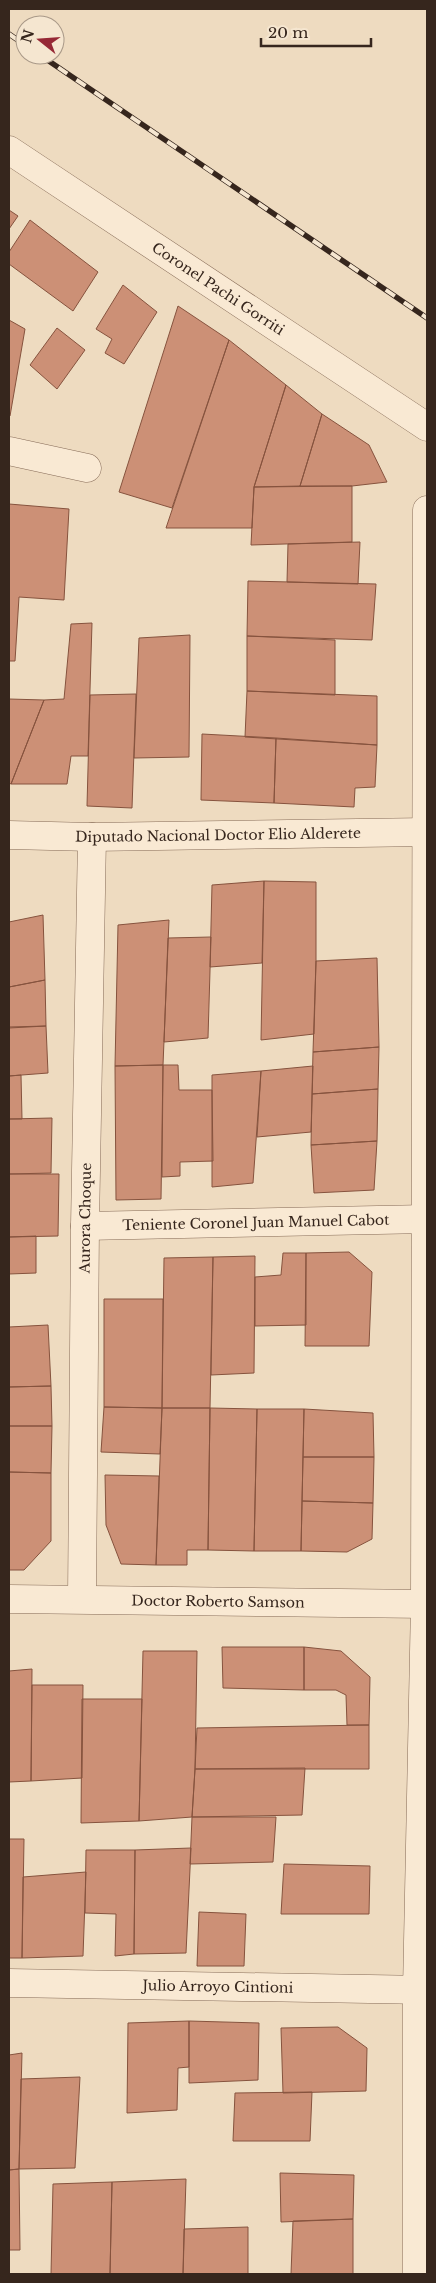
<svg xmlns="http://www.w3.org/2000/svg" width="436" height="2283" font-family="'Libre Baskerville',serif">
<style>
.building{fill:#cc9076;stroke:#86533e}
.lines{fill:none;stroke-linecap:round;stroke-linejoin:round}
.minor-casing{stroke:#876c58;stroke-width:29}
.minor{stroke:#f9e9d3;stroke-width:28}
.rail-casing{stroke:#36261d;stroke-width:5.5}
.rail{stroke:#f5e6d0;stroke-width:4;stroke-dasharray:11;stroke-linecap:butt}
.labels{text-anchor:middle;stroke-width:4.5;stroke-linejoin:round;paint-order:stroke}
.street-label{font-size:14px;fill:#36261d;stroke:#f5e6d0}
</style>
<rect width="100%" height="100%" fill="#eedbc0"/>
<path class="building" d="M9,210L18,216L9,229Z
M30,220L98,272L73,311L9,264V252Z
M123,285L157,312L124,364L105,353L112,339L96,329Z
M178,306L229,340L172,508L119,492Z
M9,320L25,329L10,416H9Z
M57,328L85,350L57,389L30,365Z
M229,340L286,385L254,487L252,528H166Z
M286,385L322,414L300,486L254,487Z
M322,414L369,445L387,482L352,486H300Z
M352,486V542L251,545L254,487Z
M9,504L69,509L64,600L19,597L15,661H9Z
M360,542L358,584L287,582L288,544Z
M248,581L376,584L372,640L247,636Z
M92,623L88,756H71L67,784H11L44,700L64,699L71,624Z
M190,635L189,757L134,758L139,638Z
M247,636L335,640V695L247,691Z
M247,691L377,696V745L245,737Z
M136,694L132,808L87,806L90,695Z
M9,699L44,700L11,784L9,783Z
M202,734L276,738L274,803L201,800Z
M276,738L377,745L375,787L355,788L354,807L274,803Z
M264,881L262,963L210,967L212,885Z
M264,881L316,882V961L314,1034L261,1040Z
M43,915L45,980L9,987V922Z
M169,920L163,1065L115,1066L118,925Z
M211,937L208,1038L164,1042L168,938Z
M377,958L379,1047L313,1052L316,961Z
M45,980L46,1026L9,1028V987Z
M46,1026L48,1073L9,1076V1027Z
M379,1047L378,1089L312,1094L313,1052Z
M163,1065L161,1199L116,1200L115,1066Z
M163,1065H178L179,1090H212L213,1161L180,1162V1176L162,1177Z
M313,1066L311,1132L257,1137L261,1071Z
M261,1071L253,1183L212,1187V1075Z
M21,1075L22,1119H9V1076Z
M378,1089L377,1141L311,1145L312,1094Z
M52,1118L51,1173L9,1174V1119Z
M377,1141L374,1190L314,1193L311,1145Z
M9,1174H59L58,1236L9,1237Z
M36,1236V1273L9,1274V1237Z
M349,1252L372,1272L369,1346H305L306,1253Z
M283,1253H306V1325L255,1326V1277L281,1275Z
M255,1256L254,1373L211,1375L213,1257Z
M213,1257L210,1408H162L164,1258Z
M104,1299H163L162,1408L104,1407Z
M48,1325L51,1386L9,1387V1327Z
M51,1386L52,1426H9V1387Z
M104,1407L162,1408L160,1454L101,1452Z
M162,1408H210L208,1550H187V1565H156Z
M210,1408L257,1409L254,1551L208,1550Z
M257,1409H304L301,1551H254Z
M304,1409L373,1413L374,1457H303Z
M9,1426H52L51,1473L9,1472Z
M303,1457H374L373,1503L302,1501Z
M9,1472L51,1473V1541L24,1570H9Z
M105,1475L159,1476L156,1565L121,1564L106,1525Z
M302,1501L373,1503L372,1539L347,1552L301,1551Z
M222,1647H304V1690L223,1688Z
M304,1647L341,1651L370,1677L369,1725H347L346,1695L336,1690H304Z
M143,1651H197L195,1769L192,1817L139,1821Z
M32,1669L31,1781L9,1782V1671Z
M32,1685H83L82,1778L31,1781Z
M82,1699H142L139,1821L81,1823Z
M369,1725V1769H195L197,1728Z
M305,1768L302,1815L192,1817L195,1769Z
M192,1817H276L273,1862L190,1864Z
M9,1839H24L22,1958H9Z
M191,1848L186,1953L134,1954L135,1850Z
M86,1850H135L134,1954L115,1956L116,1914L85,1913Z
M284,1864L370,1866L369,1914H281Z
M86,1872L83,1956L22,1958L23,1877Z
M199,1912L246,1914L244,1966H197Z
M189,2021V2067L178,2068L177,2110L127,2113L128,2023Z
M189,2021L259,2023L258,2080L189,2083Z
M338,2027L367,2048L366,2091L283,2093L281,2028Z
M22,2053L19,2169L9,2170V2055Z
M80,2077L75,2168L19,2169L21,2079Z
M312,2092L310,2141H233L235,2093Z
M19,2169L20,2250H9V2170Z
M280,2173L354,2175L353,2219L281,2222Z
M186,2179L183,2274H110L112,2182Z
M112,2182L110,2274H51L53,2184Z
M353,2219V2274H291L293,2221Z
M248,2227V2274H183L184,2229Z"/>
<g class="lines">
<g class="minor-casing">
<g id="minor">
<path id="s1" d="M9,150L427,427"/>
<path d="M9,451L87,468"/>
<path id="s2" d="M9,835L92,837L427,832"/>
<path id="s3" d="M85,1226L427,1219"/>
<path id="s4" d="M9,1599L427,1604"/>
<path id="s5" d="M82,1599L85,1226L92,837"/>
<path id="s6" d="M9,1983L427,1990"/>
<path d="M417,2274V1990L425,1604L427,510"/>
</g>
</g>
<use href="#minor" class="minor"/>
<g class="rail-casing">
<path id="rail" d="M9,34L25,45
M40,55L427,318"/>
</g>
<use href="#rail" class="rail"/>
</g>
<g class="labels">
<g class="street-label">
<text dy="5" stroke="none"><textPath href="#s1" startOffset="251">Coronel Pachi Gorriti</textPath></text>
<text dy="5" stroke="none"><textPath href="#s2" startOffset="209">Diputado Nacional Doctor Elio Alderete</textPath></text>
<text dy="5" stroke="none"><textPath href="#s5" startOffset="381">Aurora Choque</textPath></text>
<text dy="5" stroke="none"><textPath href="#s3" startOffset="171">Teniente Coronel Juan Manuel Cabot</textPath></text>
<text dy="5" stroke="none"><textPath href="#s4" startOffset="209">Doctor Roberto Samson</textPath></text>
<text dy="5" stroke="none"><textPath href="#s6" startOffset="209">Julio Arroyo Cintioni</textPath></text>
</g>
</g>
<rect width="436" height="2283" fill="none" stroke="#36261d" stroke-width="20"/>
<g transform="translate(40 40) rotate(287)"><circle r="24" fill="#f5e6d0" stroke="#a99988"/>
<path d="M0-4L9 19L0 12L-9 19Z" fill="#962835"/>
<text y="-8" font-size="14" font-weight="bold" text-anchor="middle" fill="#36261d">N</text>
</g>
<path d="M261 38v8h110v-8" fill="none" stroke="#36261d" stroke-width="2.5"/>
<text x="268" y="38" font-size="15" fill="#36261d" stroke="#f5e6d0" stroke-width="4" paint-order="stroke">20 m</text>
</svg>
